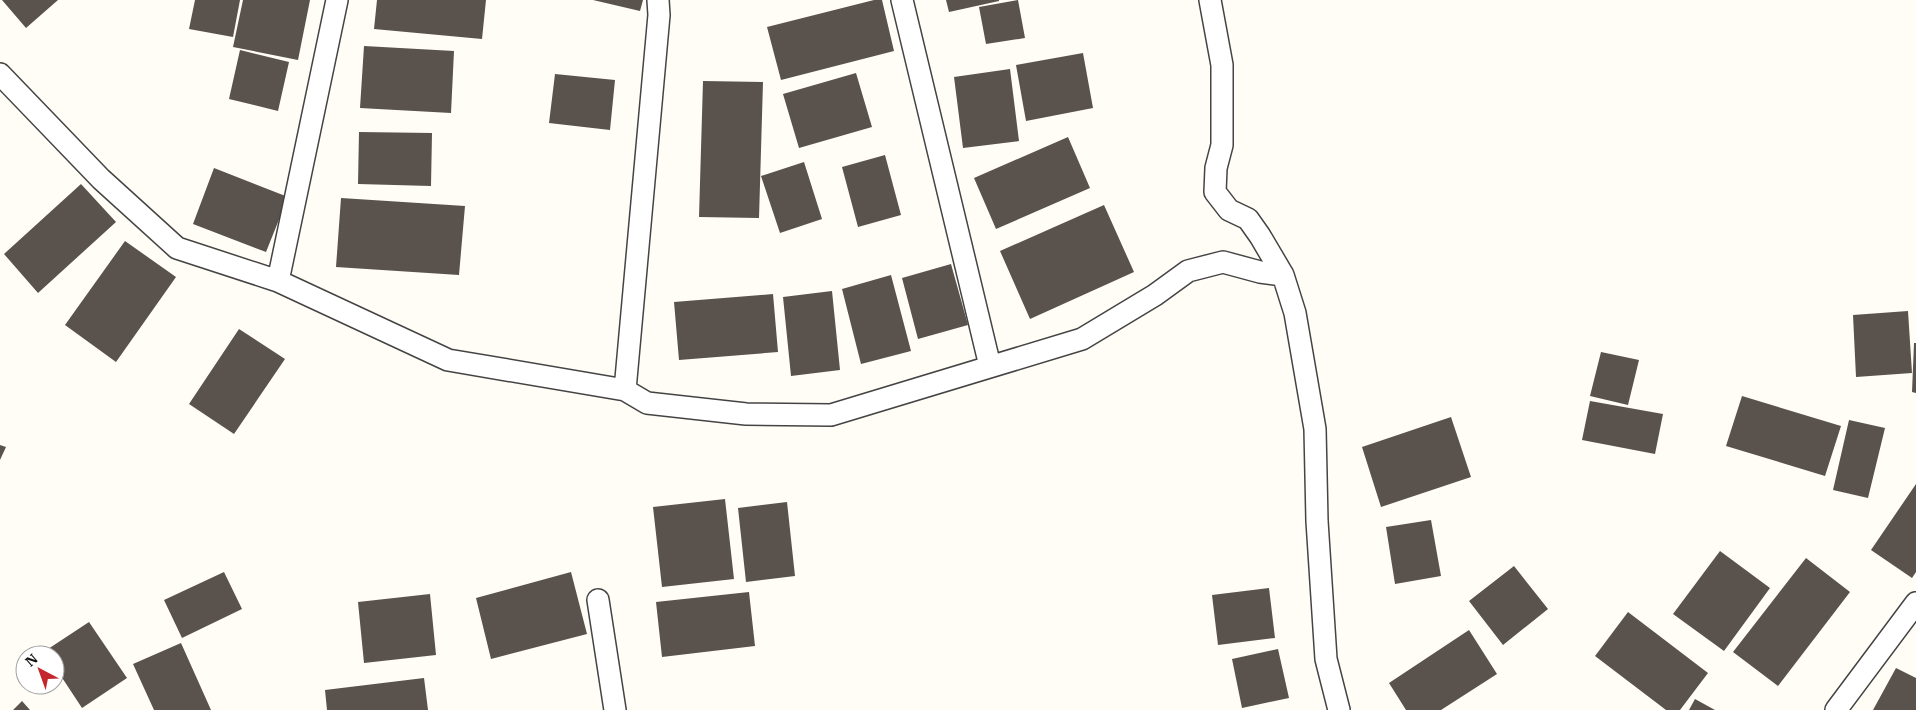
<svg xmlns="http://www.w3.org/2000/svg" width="1916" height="710" font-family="'IBM Plex Serif',serif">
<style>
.building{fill:#5a524d}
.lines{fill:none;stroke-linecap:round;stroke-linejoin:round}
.street-casing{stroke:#444;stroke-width:24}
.street{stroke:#fff;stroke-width:21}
</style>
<rect width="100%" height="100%" fill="#fffdf5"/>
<path class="building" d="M2,0H58L26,28Z
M195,0H240L233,37L189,29Z
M243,0H310L298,60L233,47Z
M377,0H486L482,39L374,29Z
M593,0H643L640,11Z
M874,0H882L894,51L781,80L767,27Z
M946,0H999V1L949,12Z
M1018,0L1025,38L986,44L979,7Z
M364,46L454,51L451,113L360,108Z
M240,50L289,62L278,111L229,99Z
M1083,53L1093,108L1026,121L1016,65Z
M1010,69L1019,141L963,148L954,77Z
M856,73L872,127L799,148L783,94Z
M555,74L615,80L610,130L549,123Z
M703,81L763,82L759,218L699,217Z
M359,132L432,133L431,186L358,184Z
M1068,137L1090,188L996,229L974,178Z
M885,155L901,215L858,227L842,167Z
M804,162L822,219L780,233L761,176Z
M214,168L288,197L266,252L193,224Z
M81,184L116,222L38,293L4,254Z
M341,198L465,206L459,275L336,267Z
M1104,205L1134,272L1030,319L1000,251Z
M125,241L176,277L116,362L65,325Z
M951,264L968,325L918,339L902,278Z
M891,275L911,351L861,364L842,289Z
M832,291L840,370L791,376L783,297Z
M773,294L778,352L679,360L674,302Z
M1908,311L1912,373L1856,377L1853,315Z
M239,329L285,359L234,434L189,404Z
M1914,343H1916V393L1912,392Z
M1601,352L1639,360L1628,405L1590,396Z
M1742,396L1841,426L1825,476L1726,446Z
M1590,401L1663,414L1655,454L1582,440Z
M1451,417L1471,477L1381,507L1362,447Z
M1849,420L1885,428L1868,498L1833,490Z
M0,445L6,447L0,460Z
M1916,484V572L1912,578L1871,550Z
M725,499L734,579L662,587L653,507Z
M787,502L795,576L746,582L738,508Z
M1431,520L1441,576L1395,584L1386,527Z
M1720,551L1770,588L1724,651L1673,614Z
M1806,558L1850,592L1778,686L1733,652Z
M1514,566L1548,609L1503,645L1469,601Z
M224,572L242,609L182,638L164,600Z
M571,572L587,634L491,659L476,598Z
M1269,588L1275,638L1218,645L1212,595Z
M749,592L755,646L662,657L656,602Z
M430,594L436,655L364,663L358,602Z
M1628,612L1708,673L1680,710H1666L1595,656Z
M89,622L127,678L82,708L55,667V655H47L45,651Z
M1469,630L1497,674L1441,710H1406L1389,683Z
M181,643L211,710H154L133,664Z
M1278,649L1289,698L1242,708L1232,659Z
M1896,668L1916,678V710H1873Z
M424,678L428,710H327L325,690Z
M1695,699L1715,710H1689Z
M22,701L30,710H13Z"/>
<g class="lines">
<g class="street-casing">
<path id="street" d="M902,0L990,366
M1210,0L1222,65V145L1216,168L1215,192L1229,210L1248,219L1260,236L1283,275
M0,74L101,179L177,248L278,281L448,360L625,390L647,403L746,414L831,415L1082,339L1155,295L1188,271L1223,262L1260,272L1283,275L1295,313L1315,429L1317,521L1326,659L1339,710
M278,281L337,0
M625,390L659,15L658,0
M598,600L615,710
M1836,710L1916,603"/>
</g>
<use href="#street" class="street"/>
</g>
<g transform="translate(40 670) rotate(319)"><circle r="24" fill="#ffffff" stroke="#a0a0a0"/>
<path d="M0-4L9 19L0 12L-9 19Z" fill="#c4262e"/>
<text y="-8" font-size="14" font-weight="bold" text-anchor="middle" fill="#111111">N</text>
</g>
</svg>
